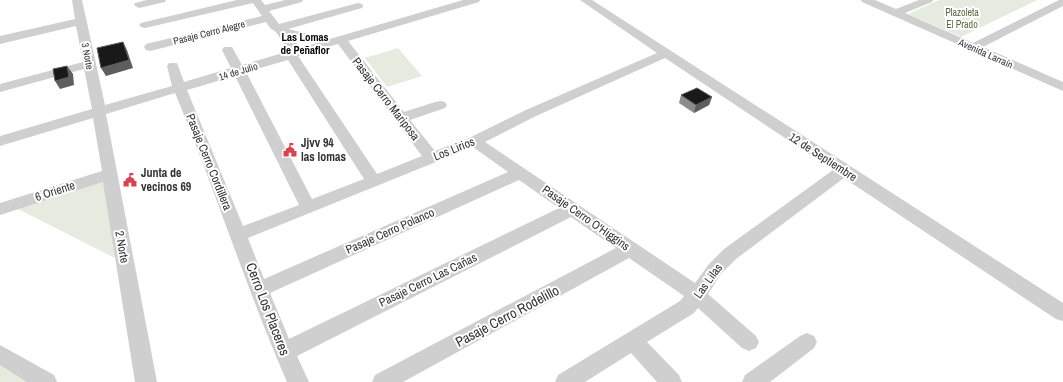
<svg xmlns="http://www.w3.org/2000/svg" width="1063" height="382" font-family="'Archivo Narrow',sans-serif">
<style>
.green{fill:#e5ebdf}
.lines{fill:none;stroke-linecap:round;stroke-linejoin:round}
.minor{fill:#cfcfcf;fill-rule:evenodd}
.wall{fill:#8c8c8c}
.shaded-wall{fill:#5e5e5e}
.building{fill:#191919;stroke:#5e5e5e}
.labels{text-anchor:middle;stroke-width:4;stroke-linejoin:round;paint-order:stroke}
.far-park-label{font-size:10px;fill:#566c41;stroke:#fff}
.far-street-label{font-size:10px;fill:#323232;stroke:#fff}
.far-neighbourhood-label{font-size:11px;font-weight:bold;fill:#000;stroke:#fff}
.street-label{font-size:12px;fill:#323232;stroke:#fff}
.poi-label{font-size:12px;font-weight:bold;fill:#323232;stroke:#fff;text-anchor:start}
.near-street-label{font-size:14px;fill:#323232;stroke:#fff}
</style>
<rect width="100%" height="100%" fill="#fff"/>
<path class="green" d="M939,0H1037L961,37L908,14Z
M398,48L422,76L387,87L365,58Z
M106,181L115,258L18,209Z
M0,361L35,382H0Z"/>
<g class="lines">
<path class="minor" d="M72,0H82L105,105L172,86L167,66L169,63H177L184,82L231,68L222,50L224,47H232L242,65L289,51L276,32L270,28L266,22L150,51L146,50L144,47L146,44L262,16L253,3L145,28L141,27L139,25L141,23L237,0H261L265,5L285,0H303L302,2L269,11L279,24L358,3L362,4L363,6L362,8L288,29L330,39L463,0H480L479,2L348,41L404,112L435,102L440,101L445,102L447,105L445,108L410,120L435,151L469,138L526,110L657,53L580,0H592L1063,303V321L1056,319L844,178L736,259L721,274L708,294L756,336L759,342L756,348L749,351L742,348L698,308L694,313L647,342L679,375L682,382H657L631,353L585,382H555L558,375L680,301L684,296L629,258L403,382H372L375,375L616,248L571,217L297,356L309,382H287C246,288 215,189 175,93L106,114L157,382H135L103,182L0,215V203L102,171L93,118L0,146V136L92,109L84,69L0,92V84L83,62L76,26L0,44V36L75,19ZM291,36L317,43L300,48ZM338,44L422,156L377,174L298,56ZM665,58L833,170L724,249L709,264L695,283L485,142L536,116ZM288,60L364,179L312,199L246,72ZM235,76L299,205L243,226L187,90ZM473,147L508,172L264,279L248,238ZM519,180L559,208L289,339L270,293Z
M147,0H166L165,2L139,8L134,5L135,3Z
M861,0H875L896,9L919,0H933L932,2L905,13L973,43L1059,0H1063V6L983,47L1063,82V91L862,2Z
M807,333L814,336L817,342L814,348L770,382H742L745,375L800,336Z
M0,345L54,375L57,382H27L0,365Z"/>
</g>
<path class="wall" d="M681,95L712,97L709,105L694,113L679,103Z"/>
<path class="shaded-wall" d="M123,42L127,50L133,68L106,76L101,68Z
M67,66L73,74L74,85L60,89L55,81Z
M712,97L709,105L694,113L696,105Z"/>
<path class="building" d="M123,42L129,60L101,68L97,48Z
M67,66L69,77L55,81L53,69Z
M697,88L712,97L696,105L681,95Z"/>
<defs>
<g id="civic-bare" transform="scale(1.08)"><path d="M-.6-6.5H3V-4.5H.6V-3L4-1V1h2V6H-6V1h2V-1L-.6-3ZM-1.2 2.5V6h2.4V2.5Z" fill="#dc4150" stroke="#fff" stroke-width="2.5" paint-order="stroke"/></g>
</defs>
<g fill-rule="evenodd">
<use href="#civic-bare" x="290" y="150"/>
<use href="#civic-bare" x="130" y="180"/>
</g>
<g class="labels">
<g class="far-park-label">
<text x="962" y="16">Plazoleta<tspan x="962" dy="12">El Prado</tspan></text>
</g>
<g class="far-street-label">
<text transform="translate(209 32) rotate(-14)" y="4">Pasaje Cerro Alegre</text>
<text transform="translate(986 53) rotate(24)" y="4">Avenida Larraín</text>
<text transform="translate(88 56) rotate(79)" y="4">3 Norte</text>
<text transform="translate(238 71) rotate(-17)" y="4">14 de Julio</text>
</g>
<g class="far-neighbourhood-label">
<text x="305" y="41">Las Lomas<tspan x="305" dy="13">de Peñaflor</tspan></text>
</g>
<g class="street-label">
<text transform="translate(386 99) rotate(52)" y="4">Pasaje Cerro Mariposa</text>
<text transform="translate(454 149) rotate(-22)" y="4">Los Lirios</text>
<text transform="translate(823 157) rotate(33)" y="4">12 de Septiembre</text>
<text transform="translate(209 162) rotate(68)" y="4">Pasaje Cerro Cordillera</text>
<text transform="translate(55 191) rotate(-18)" y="4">6 Oriente</text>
<text transform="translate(586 218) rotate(35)" y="4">Pasaje Cerro O'Higgins</text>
<text transform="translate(390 231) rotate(-24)" y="4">Pasaje Cerro Polanco</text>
<text transform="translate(122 247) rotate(80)" y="4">2 Norte</text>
<text transform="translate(428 280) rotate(-26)" y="4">Pasaje Cerro Las Cañas</text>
<text transform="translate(708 281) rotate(-54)" y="4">Las Lilas</text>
</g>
<g class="poi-label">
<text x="301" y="147">Jjvv 94<tspan x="301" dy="14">las lomas</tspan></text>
<text x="141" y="177">Junta de<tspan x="141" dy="14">vecinos 69</tspan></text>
</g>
<g class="near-street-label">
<text transform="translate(268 309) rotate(69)" y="5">Cerro Los Placeres</text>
<text transform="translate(507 316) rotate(-28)" y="5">Pasaje Cerro Rodelillo</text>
</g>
</g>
</svg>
